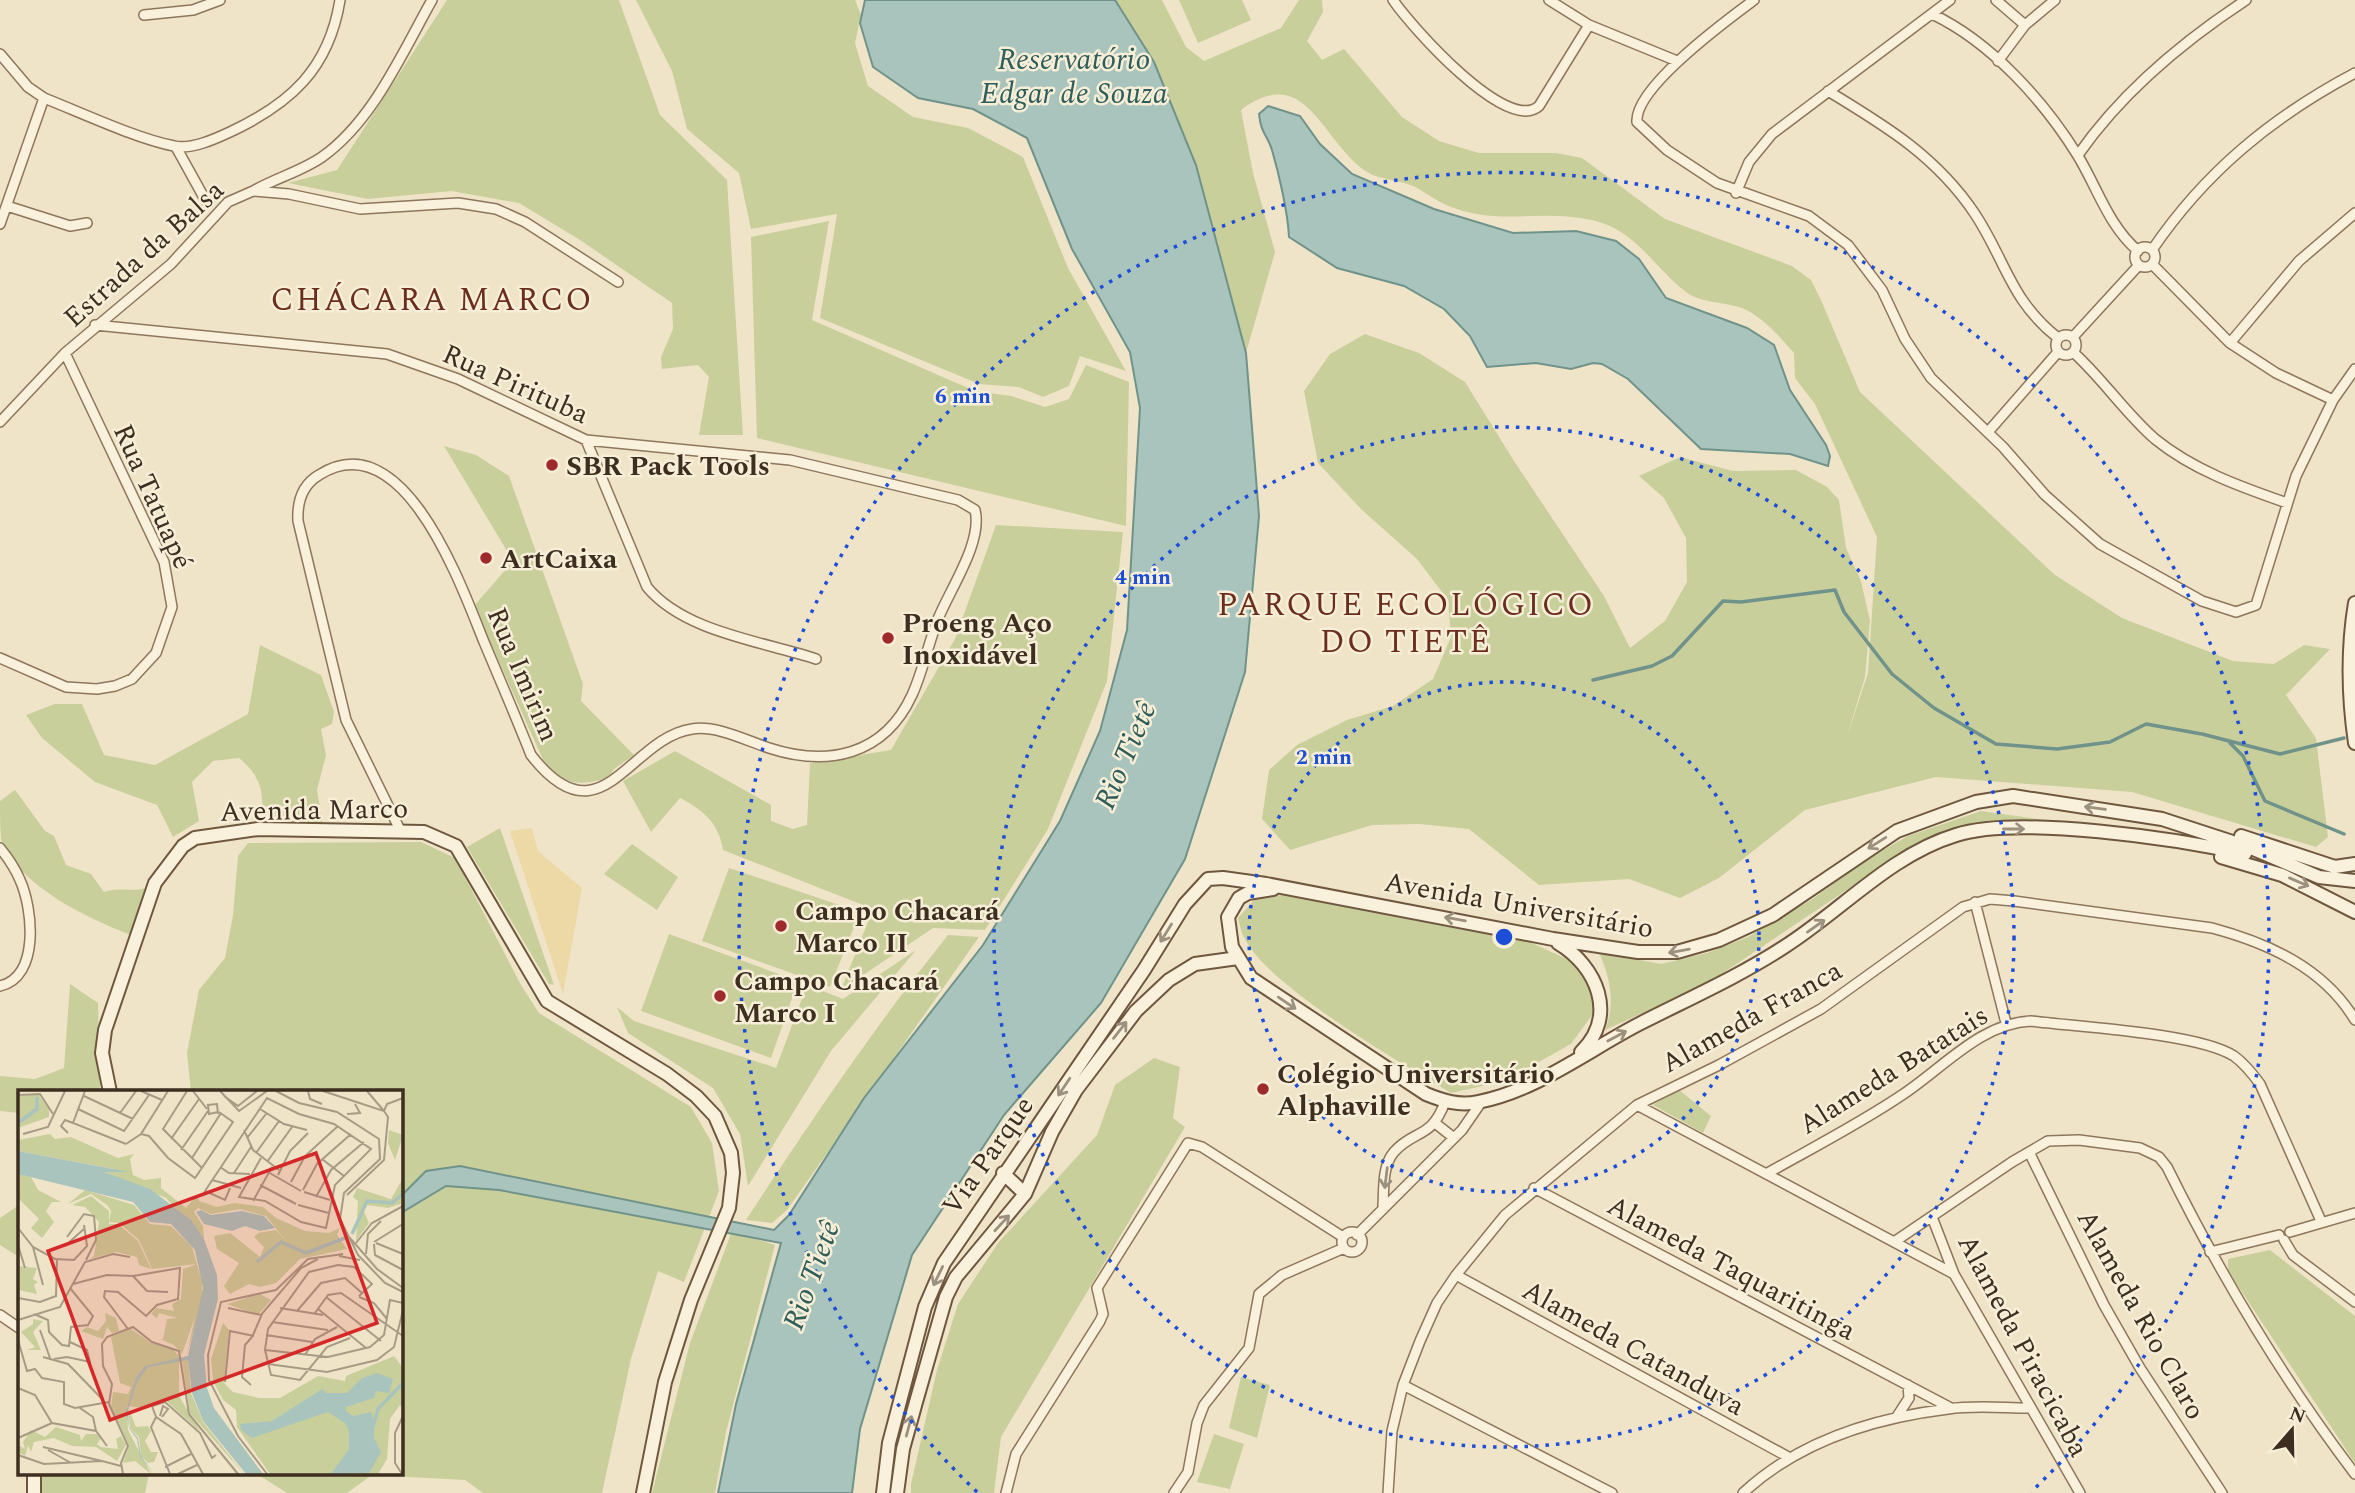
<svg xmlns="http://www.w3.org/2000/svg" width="2355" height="1493" font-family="Spectral,serif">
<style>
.green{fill:#c9cf9b}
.sand{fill:#ecd9a5}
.water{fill:#a9c4bc;stroke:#6f938a;stroke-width:2}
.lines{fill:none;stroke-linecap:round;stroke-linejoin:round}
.stream{stroke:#6f938a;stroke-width:3.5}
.minor-casing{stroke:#8d765c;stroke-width:12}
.secondary-casing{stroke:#6f573f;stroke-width:16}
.minor{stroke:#faf1dc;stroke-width:9}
.secondary{stroke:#faf1dc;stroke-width:12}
.oneway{stroke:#9c907e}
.ring{fill:none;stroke:#1d4ed8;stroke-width:3.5;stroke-dasharray:3.5 7}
.poi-dot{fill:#9e2a2b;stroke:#f7eed8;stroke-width:2.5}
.labels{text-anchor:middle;stroke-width:5;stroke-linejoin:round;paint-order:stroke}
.street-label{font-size:28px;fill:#3d2e20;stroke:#f7eed8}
.poi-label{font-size:28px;font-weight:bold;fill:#3d2e20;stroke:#f7eed8;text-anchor:start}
.water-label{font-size:30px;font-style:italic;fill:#2f5d5a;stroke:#f7eed8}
.quarter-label{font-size:32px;letter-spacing:2px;fill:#6b2e1e;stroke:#f7eed8}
.inset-river{fill:none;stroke:#a9c4bc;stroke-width:3.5}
.inset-road{fill:none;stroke:#a89b85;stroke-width:2}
.view{fill:#d62828;fill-opacity:0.15;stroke:#d62828;stroke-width:3.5}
.inset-edge{fill:none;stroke:#3d2e20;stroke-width:3.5}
.centre{fill:#1d4ed8;stroke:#f7eed8;stroke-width:3.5}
.ring-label{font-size:21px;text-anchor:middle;font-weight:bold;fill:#1d4ed8;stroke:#f7eed8;stroke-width:5;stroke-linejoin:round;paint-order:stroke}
</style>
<rect width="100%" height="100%" fill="#f0e4c8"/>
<path class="green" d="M447,0H619L660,115L727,180L743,435H699L709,377L698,365L662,369L661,357L673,329L672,303L580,240L519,203L451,191L368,199L288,183L337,170Z
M636,0H855L861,15L855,43L868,86L913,117L968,128L1023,157L1068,268L1126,371L1080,356L1069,386L1043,397L1019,387L979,384L820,318L837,214L751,229L739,173L687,129L672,71Z
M1115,0H1162L1186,47L1204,61L1281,28L1299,0H1322L1323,12L1307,41L1322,60L1344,49L1402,117L1439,141L1479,153H1556L1582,158L1665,219L1792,266L1811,280L1821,300L1860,392L2055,575L2122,618L2233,661L2274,664L2304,645L2330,649L2286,695L2316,738L2328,837L2316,847L2132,792L1936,777L1805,810L1719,878L1680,898L1629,879L1539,885L1469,829L1419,824L1372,825L1290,850L1262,819L1269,770L1297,745L1347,720L1393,706L1433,679L1451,637L1448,600L1417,559L1362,510L1318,463L1304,391L1330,354L1365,334L1419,353L1465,382L1514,461L1604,596L1630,648L1665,621L1687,582L1686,538L1664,498L1639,476L1680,457L1733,471L1796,470L1827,487L1839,500L1846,548L1861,581L1870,621L1865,677L1846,739L1868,673L1877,537L1815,404L1795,378L1794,353C1779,336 1763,317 1742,308C1725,302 1700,303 1686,292C1650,264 1635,227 1586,219C1535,209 1492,228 1440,202C1431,197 1422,190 1413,186C1399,180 1380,180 1367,172C1321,141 1306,61 1241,110L1253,173L1275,252L1246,353L1196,165L1154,62Z
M1179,0H1242L1251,20L1198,43Z
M829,221L812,320L975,391L1011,396L1045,407L1069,399L1086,365L1129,382L1126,526L757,438L751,237Z
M444,446L476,455L509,476L583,684L581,701L634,755L614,769L609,778C578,785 568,787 545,764L474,606L513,561Z
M996,525L1123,532L1107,681L1048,829L985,930L933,928L841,990L873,909L723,850C719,823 703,810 680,798L651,832L623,781L675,751L771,805V821L793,829L807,825L810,763L891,750L955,639Z
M260,645L321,675L334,712L332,724L321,729L326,755L317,790L323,826L262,820C264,792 261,776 239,758L213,761L192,782L199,821L173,837L157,805L95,782L42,738L26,715L55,704H82L104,755L155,765L248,714Z
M15,790L45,831L54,836L66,865L91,874L104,892C118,887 130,892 147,888L131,935C86,918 25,888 2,844C0,834 0,813 0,801Z
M1981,811L2143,834L1984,823L1939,835L1863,879L1705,985L1605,1030C1616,1002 1610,979 1599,952L1661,964L1707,953L1748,937L1811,900L1866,860L1908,836Z
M500,828L554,985L549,984L467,847Z
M421,842L455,858L521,985L539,1013L691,1107L712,1143L719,1191L684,1282L658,1271L631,1359L602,1493H483L465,1480L372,1475L347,1493H287L257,1474H401V1092H191L187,1053L199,990L225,958L233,915L238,856L248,843Z
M632,844L678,877L657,910L604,874Z
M729,868L860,912L830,987L702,941Z
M1282,895L1525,940L1578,964L1595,995L1593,1014L1571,1044L1505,1081L1451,1093C1401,1063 1269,987 1245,939C1241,933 1240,925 1238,918L1256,898Z
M669,934L798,981L771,1058L641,1011Z
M948,935L979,937L787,1210L772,1223L746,1220C810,1122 875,1026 948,935Z
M916,950L831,1051L748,1186L740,1134L713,1088L628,1033L617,1007L634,1021L776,1068L807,985L843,999Z
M70,984L98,1003L100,1092H19V1113L0,1111V1076L35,1079L64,1068Z
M1154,1058L1180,1067L1173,1118L1185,1127L1001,1437L994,1493H911V1484L937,1370L958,1304L998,1243L1097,1135L1115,1085Z
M1678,1089L1711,1116L1703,1133L1653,1105Z
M19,1205V1257L0,1245V1218Z
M732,1231L775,1245L726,1432L715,1493H652L690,1343Z
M2270,1250L2355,1316V1463L2228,1271V1259Z
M1241,1377L1270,1385L1257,1438L1229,1428Z
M1214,1434L1244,1444L1230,1489L1197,1482Z
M42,1474H149L145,1493H42Z"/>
<path class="sand" d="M532,828L538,851L582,888L563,994L510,831Z"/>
<path class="water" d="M865,0H1115L1154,62L1196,165L1246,353L1259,516L1245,672L1185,859L1101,1003L1004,1115L912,1255L860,1429L852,1493H718L736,1404L781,1243L499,1190L446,1186L401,1213V1196L426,1171L460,1166L774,1230L789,1215L864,1098L983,945L1060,821L1100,731L1127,630L1140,408L1130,352L1072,249L1027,138L973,109L918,98L873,67L860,23Z
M1268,106L1300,116L1320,144L1352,174L1434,209L1513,233L1576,231L1616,241L1639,259L1666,298L1747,328L1774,345L1790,390L1826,445L1830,456L1828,466L1790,454L1701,449L1628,379L1602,364L1593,363L1571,369L1536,363L1487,367L1470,336L1444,309L1404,286L1337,268L1289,237C1288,213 1279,174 1272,150C1267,134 1261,134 1259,114Z"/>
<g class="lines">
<path class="stream" d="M1593,680L1652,666L1672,656L1723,601L1741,602L1835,590L1844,612L1892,674L1934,708L1996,744L2057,749L2110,742L2146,724L2202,734L2280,754L2344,738
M2230,743L2243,756L2265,801L2344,834"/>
<g class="minor-casing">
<path id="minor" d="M1393,0C1410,25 1507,135 1539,106L1589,25
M1549,0L1589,25L1677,61
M1754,0C1727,20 1634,88 1637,122L1667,150L1717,183L1809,216L1848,245L1882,290L1905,339L1931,378L2003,447L2045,495L2100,544L2202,601L2236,612L2256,605L2296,476L2333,400L2355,369
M1996,0L2025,25
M1932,14C1991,42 2044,101 2078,156C2098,189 2108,225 2138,251
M144,15L193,10L220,0
M0,54L28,87L44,98C82,113 135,138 174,146C191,150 215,139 230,132C290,104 329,69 340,0
M1998,61L2025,25L2055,0
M1828,91C1886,126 1937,157 1975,214C2006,261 2010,300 2058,338
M176,147L207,203
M2078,155C2122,92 2182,42 2246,0
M255,190C276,178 302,171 322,157C373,121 402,53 432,0
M1736,193L1749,162L1772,134L1950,0
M7,206L70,226L87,223
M0,224L44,98
M2135 257a10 10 0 1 1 20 0a10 10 0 1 1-20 0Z
M2152,250C2205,172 2272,117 2355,73
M2152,264L2230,343L2276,373L2333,400
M95,325L387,354L458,379L586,440L790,460L958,500L975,510C983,542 950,589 938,619C928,644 923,671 912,695C884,756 827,767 769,748C745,740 716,725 692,729C629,738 601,845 531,755C516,717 500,680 484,642C462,588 404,421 319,475C302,485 297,502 298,521L346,720L401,832
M2056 345a10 10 0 1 1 20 0a10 10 0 1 1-20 0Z
M2073,337L2139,265
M2230,343L2299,261L2355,213
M2073,352C2103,379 2125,413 2155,439C2193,470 2241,487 2287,503
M0,422L65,353L171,264L228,202L253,191L289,194L360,209L458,203L496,209L525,222L618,282
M1988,432L2058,352
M586,440L647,587C684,632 762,641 816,659
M0,658L66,687L97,689L115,686L132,679L156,653L172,607L164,562L65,353
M0,848C9,859 15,868 20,880C33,909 40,977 0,986
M1975,902L2006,1023
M1637,1105L1954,1274
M1435,1123L1454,1138
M2029,1152L2104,1305L2140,1368L2222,1493
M1766,1174C1812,1148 1859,1124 1902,1095C1943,1068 1981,1023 2031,1021C2079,1027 2198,1033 2234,1056C2245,1064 2252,1073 2260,1084L2321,1221
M1534,1188L1951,1408
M1383,1206C1384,1189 1382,1166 1394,1152C1414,1129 1431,1140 1445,1102
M1932,1217L1954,1274L2080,1493
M2290,1232L2355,1213
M1342 1242a10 10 0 1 1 20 0a10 10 0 1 1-20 0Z
M1357,1235L1462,1130L1482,1101
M2284,1240L2293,1255L2355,1302
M1894,1242L2012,1162L2048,1141L2079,1140L2140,1148L2159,1157L2167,1167C2221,1276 2282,1378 2355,1474
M2210,1252L2279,1235
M1456,1275L1790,1458
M0,1315L19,1328
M1403,1385L1612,1493
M1896,1418L1909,1398L1908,1385
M1006,1493L1016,1454L1100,1321L1103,1314L1097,1288L1188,1143L1202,1147L1343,1237
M1174,1493L1188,1472L1197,1423L1204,1405L1249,1348L1259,1294L1282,1275L1344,1248
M1388,1493L1392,1431L1403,1385L1420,1341L1437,1303L1456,1275L1505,1215L1637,1105L1719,1065L1821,1009L1963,907L1990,899L2014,901L2212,928C2268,943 2324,968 2355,1020
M1743,1493C1798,1442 1874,1418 1948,1409C1974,1405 2003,1408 2029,1408"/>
</g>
<g class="secondary-casing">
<path id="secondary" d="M2355,603C2347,651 2348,695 2355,743
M2241,836L2335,867L2355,864
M2221,857L2282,875L2355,912
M1273,889L1248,893L1239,898L1228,917L1232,947L1251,978L1426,1094C1443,1101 1459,1106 1478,1102C1536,1091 1587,1051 1639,1024C1688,999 1738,977 1784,947C1841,911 1890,855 1956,835C2019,815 2178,839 2245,854
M1558,943C1597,966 1618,1016 1581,1052
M110,1092L102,1053L105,1030L155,883L183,846L195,838L258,829L424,832L456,846L547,1001L667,1074L696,1096L715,1116L731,1153L733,1173L729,1208L691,1300L665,1382L643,1493
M1003,1173L1025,1194
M34,1474V1493
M883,1493L889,1443L925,1307L944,1263L1144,970L1185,904L1208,879L1223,878L1266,884L1553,939L1638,952H1677L1719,940L1773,915L1897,831L1976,802L2013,796L2162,819L2251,848L2319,877L2355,881
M897,1493L903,1449L916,1402L946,1297L956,1277L1025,1194L1052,1132L1076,1090L1136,1011L1169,980L1195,964L1238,958"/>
</g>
<use href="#minor" class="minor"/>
<use href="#secondary" class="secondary"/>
</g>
<defs><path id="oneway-shaft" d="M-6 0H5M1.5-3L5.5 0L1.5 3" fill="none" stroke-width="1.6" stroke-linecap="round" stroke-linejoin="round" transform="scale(1.75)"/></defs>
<g class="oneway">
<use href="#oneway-shaft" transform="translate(2095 808) rotate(-172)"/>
<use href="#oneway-shaft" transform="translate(2014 829)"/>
<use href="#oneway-shaft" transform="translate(1877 843) rotate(148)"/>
<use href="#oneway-shaft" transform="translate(2299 882) rotate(23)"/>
<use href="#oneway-shaft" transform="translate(1455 919) rotate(-170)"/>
<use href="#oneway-shaft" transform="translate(1816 926) rotate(-35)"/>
<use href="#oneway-shaft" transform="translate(1166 933) rotate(122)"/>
<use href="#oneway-shaft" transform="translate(1679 951) rotate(170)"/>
<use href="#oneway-shaft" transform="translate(1287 1003) rotate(34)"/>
<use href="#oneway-shaft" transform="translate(1120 1030) rotate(-52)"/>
<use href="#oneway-shaft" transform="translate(1617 1036) rotate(-28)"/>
<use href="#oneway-shaft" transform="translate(1064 1087) rotate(124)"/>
<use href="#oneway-shaft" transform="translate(1386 1178) rotate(97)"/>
<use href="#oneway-shaft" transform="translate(1002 1223) rotate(-47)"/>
<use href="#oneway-shaft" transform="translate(938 1276) rotate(116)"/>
<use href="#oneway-shaft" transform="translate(909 1426) rotate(-75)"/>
</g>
<g class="ring">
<circle cx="1504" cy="937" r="255"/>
<circle cx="1504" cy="937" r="510"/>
<path d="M977 1492A765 765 0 1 1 2031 1492"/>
</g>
<g class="poi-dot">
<circle cx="552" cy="465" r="7"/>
<circle cx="486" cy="558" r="7"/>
<circle cx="888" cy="638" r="7"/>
<circle cx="781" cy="926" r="7"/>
<circle cx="720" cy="996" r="7"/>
<circle cx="1263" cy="1089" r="7"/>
</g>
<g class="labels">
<g class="street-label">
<text transform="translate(143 253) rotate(-42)" y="10">Estrada da Balsa</text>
<text transform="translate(516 383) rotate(24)" y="10">Rua Pirituba</text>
<text transform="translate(154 496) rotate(66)" y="10">Rua Tatuapé</text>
<text transform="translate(524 674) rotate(67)" y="10">Rua Imirim</text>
<text transform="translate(314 809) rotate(-1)" y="10">Avenida Marco</text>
<text transform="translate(1519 904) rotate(10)" y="10">Avenida Universitário</text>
<text transform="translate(1751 1016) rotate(-29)" y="10">Alameda Franca</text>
<text transform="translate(1893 1069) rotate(-32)" y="10">Alameda Batatais</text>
<text transform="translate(987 1155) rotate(-55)" y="10">Via Parque</text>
<text transform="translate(1732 1267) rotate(28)" y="10">Alameda Taquaritinga</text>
<text transform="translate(2142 1314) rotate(61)" y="10">Alameda Rio Claro</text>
<text transform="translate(2024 1345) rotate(62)" y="10">Alameda Piracicaba</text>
<text transform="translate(1634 1347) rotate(29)" y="10">Alameda Catanduva</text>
</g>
<g class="poi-label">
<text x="566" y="475">SBR Pack Tools</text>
<text x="500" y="568">ArtCaixa</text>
<text x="902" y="632">Proeng Aço<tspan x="902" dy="32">Inoxidável</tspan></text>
<text x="795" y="920">Campo Chacará<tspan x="795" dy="32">Marco II</tspan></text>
<text x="734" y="990">Campo Chacará<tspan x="734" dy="32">Marco I</tspan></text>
<text x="1277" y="1083">Colégio Universitário<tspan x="1277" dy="32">Alphaville</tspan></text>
</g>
<g class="water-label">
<text x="1074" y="69">Reservatório<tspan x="1074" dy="34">Edgar de Souza</tspan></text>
<text transform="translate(1125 755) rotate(-67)" y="10">Rio Tietê</text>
<text transform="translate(811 1275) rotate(-70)" y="10">Rio Tietê</text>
</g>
<g class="quarter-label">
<text x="432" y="310">CHÁCARA MARCO</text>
<text x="1406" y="615">PARQUE ECOLÓGICO<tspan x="1406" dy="37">DO TIETÊ</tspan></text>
</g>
</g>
<g transform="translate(18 1090)">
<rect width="385" height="385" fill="#f0e4c8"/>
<path d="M20,4L31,19V27L0,38V6ZM371,40L385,45L377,70L370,53ZM32,44L37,49L53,47L100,68L116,64L112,69L115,85L126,90L143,88V98L168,118L179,105L181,111L199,117L216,113L245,117L258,128L287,141L311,143L322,138L319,145L329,159L282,169L258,193L242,197L231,194L212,204L206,196L221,173L199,159L196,146L212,143L242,167L246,157L236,147L240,143L258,140L268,151L248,126L222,119L193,124L180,118L176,122L185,136L186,149L148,108L84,81L96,79L0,61V50ZM0,84L13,87L20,100L43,112H34L28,121L36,132L24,148L13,138L21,129L0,108ZM385,88L383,114L370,118L349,115L346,121L351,133L338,151L340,111L335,107L339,98L373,109ZM67,100L116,115L132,134L153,136L174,157L184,192V211L168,268L177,227L164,264L156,255L142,249L159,250L145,249L149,229L159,228L141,223L139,228L133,224L138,218L156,221L154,214L163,209L165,179L179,174L134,179L121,150L101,133L91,132L93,121L89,115L73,104L50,114ZM73,106L91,121V134H100L120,151L133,179L121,175L119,167L98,162L71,169L76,166L81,132L67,117L54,115ZM0,176L19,178L15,189L20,192L16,195L19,204L0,200ZM242,204L253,210L240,225L209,214ZM87,223L98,228L101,241L94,243L89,237L85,249L63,241L69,237L80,241L88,231ZM15,229L25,231L15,242L23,260H9L17,257L3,242L15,234ZM205,233L211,240L206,293L215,302L241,308H262L300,286L327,291L328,286L376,266L385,278V319L382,315L372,329L369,369L360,384H252L219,337L218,320L205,310L195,291L193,269ZM113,239L133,253L154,258L161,266V306L182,341L147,310L125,318L109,316L110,340L133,384L117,371L105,373L111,356L93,317L95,302L110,304L113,297L102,293L93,247ZM164,270H170L173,303L185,332L226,384L172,323ZM110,317L118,337L130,336L133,341L127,351L133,362H140L136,372L130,373L123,366L121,347L112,338ZM38,337L62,345L63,351L68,344H79L83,348L79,354L83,357L100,359L98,349L103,346L108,355L99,371L78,357L54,356L36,348L16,352L13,362L10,355L7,366L0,362V355L7,359L5,352L13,340L27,347Z" fill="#c9cf9b"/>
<path d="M0,61L111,82H86L132,99L173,130L186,149L199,185L200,209L186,265L189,298L196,318L245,384H228L185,331L174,303L170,270L130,277L119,292L110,320L111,337L120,348L123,366L136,384L122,367L119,349L111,338L108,321L118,288L127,276L170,266L185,198L177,160L153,134L132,132L115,112L0,84ZM183,120L193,125L224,121L246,126L257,138L242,141L227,136L214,141L186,134L178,122ZM359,283L375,289L371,303L358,301L356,308L328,317V321L335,326L353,322L356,331V348L363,362L351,383L313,384L331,359V341L327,333L310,322L234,348L223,340L222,334L254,331L304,299L308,303H329L344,288Z" fill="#a9c4bc"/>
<path class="inset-river" d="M0,33L19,19V7M334,144L349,111L374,113L385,104M239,172L263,152L288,163L327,148M355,337L360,319L384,294"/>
<path class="inset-road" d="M67,1L55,33L108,54M123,1L144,10M169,1L145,39L184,78M175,1L189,19M202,1L221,21L249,1M258,1L281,13L319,22L361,49L362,69L326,103L322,129L340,165L367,193L385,202M290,1L292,9L304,14M305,1L366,21L370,27L366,70L329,105M349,1L366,21L369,14L385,8M0,5L22,4L35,24M66,6L115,29M206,6L220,16L239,1M60,19L106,41L131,5M242,19L266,34L289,40M200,22L191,24L190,15L199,14L200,24M102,23L118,1M329,24L342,23L337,14M226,40L235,60L261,80M50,43L43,36L47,30L55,33M5,44L30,37L47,1M123,44L131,46L150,68L177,88L215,32L201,22M229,48L248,24M153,49L181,9M108,54L123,44L150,1M163,60L190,21M238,63L261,31M174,68L203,23M304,69L326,86M249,72L274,37M202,77L211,83L232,84M250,82L283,101M216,83L233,57M260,85L272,61L290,43M194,90L223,98M273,92L287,66L320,36M242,95L278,114M212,98L207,110L187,101L249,8L281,24L316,34L353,59L317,95L308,138L283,132L247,111L221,107L243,68M285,100L299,74L333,44M286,102L312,110M298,107L313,80L346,52M235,111L254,77M280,115L311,123M0,138L15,157L37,169L56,170L69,156L66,135M49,147L66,124L76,126L78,150L68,170M332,148L359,179L385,198M356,152L385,134M338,153L354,133L385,116M358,153L385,164M356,154L357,165L385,180M0,155L7,178M47,156L67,138M15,157L25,195M348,164L350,144L363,131M321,166L342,170M115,186L129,201L150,202M55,194L89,185L115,186L162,178L160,209L139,215L128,226L100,202L87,201L86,207L110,239M308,207L363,251M341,207L356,213L369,229M0,208L22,212L38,206L39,170M210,218L243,225L283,178L300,169M262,218L305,225M300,219L348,258M279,221L303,193L327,188L344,203M297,223L310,205L323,203L385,246M16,224L30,230L31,242L44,255L51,256L53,237L70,235L75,226L52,198M0,230L42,217L67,172L95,164L112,167M254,232L310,240M22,240L32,268M235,245L244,224M248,245L294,252M332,248L309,257L282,290L253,285L247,260L250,239L291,182L320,175L336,177L354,194L341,206M0,250L9,281L17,279L24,288L46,292V314L57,318L91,312M247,260L310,267L352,257L366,245L372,210L385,213M287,265L297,249L319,237M25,267L50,274L85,310M36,269L49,267L72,272L69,260L52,252M250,274L309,282L359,270L376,257L385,220M207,292L212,241L236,246M233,295L224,287L227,255L234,247M0,298L17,305L34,333L78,341L89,356M62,318L75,327L78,341M142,326L145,316L150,319L144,327M138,327L134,316L147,312L182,343L194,368L198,365M0,348L34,333M25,357L88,372M30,360L53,373M0,365L26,374L84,371L103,376M147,377L173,364M105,384L103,373L110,356L91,314L94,294L85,276L84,254L89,247L115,237L134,252L161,261L171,324L220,384M152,384L133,337L138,327L163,344L185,384M160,384L179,375M249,384L220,346L191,290L190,265L203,212L258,200L290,169L325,164M384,384L377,373V343L385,326"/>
<path class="view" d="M298,63L359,233L92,330L30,161Z"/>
<rect width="385" height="385" class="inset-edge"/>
</g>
<circle cx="1504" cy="937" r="10" class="centre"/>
<g class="ring-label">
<text x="963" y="403">6 min</text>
<text x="1143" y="584">4 min</text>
<text x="1324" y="764">2 min</text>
</g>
<g transform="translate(2292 1430) rotate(20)" stroke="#f7eed8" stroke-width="5" paint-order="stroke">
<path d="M0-5L12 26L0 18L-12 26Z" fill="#3d2e20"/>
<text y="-10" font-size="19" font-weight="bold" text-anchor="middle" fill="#3d2e20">N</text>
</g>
</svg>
